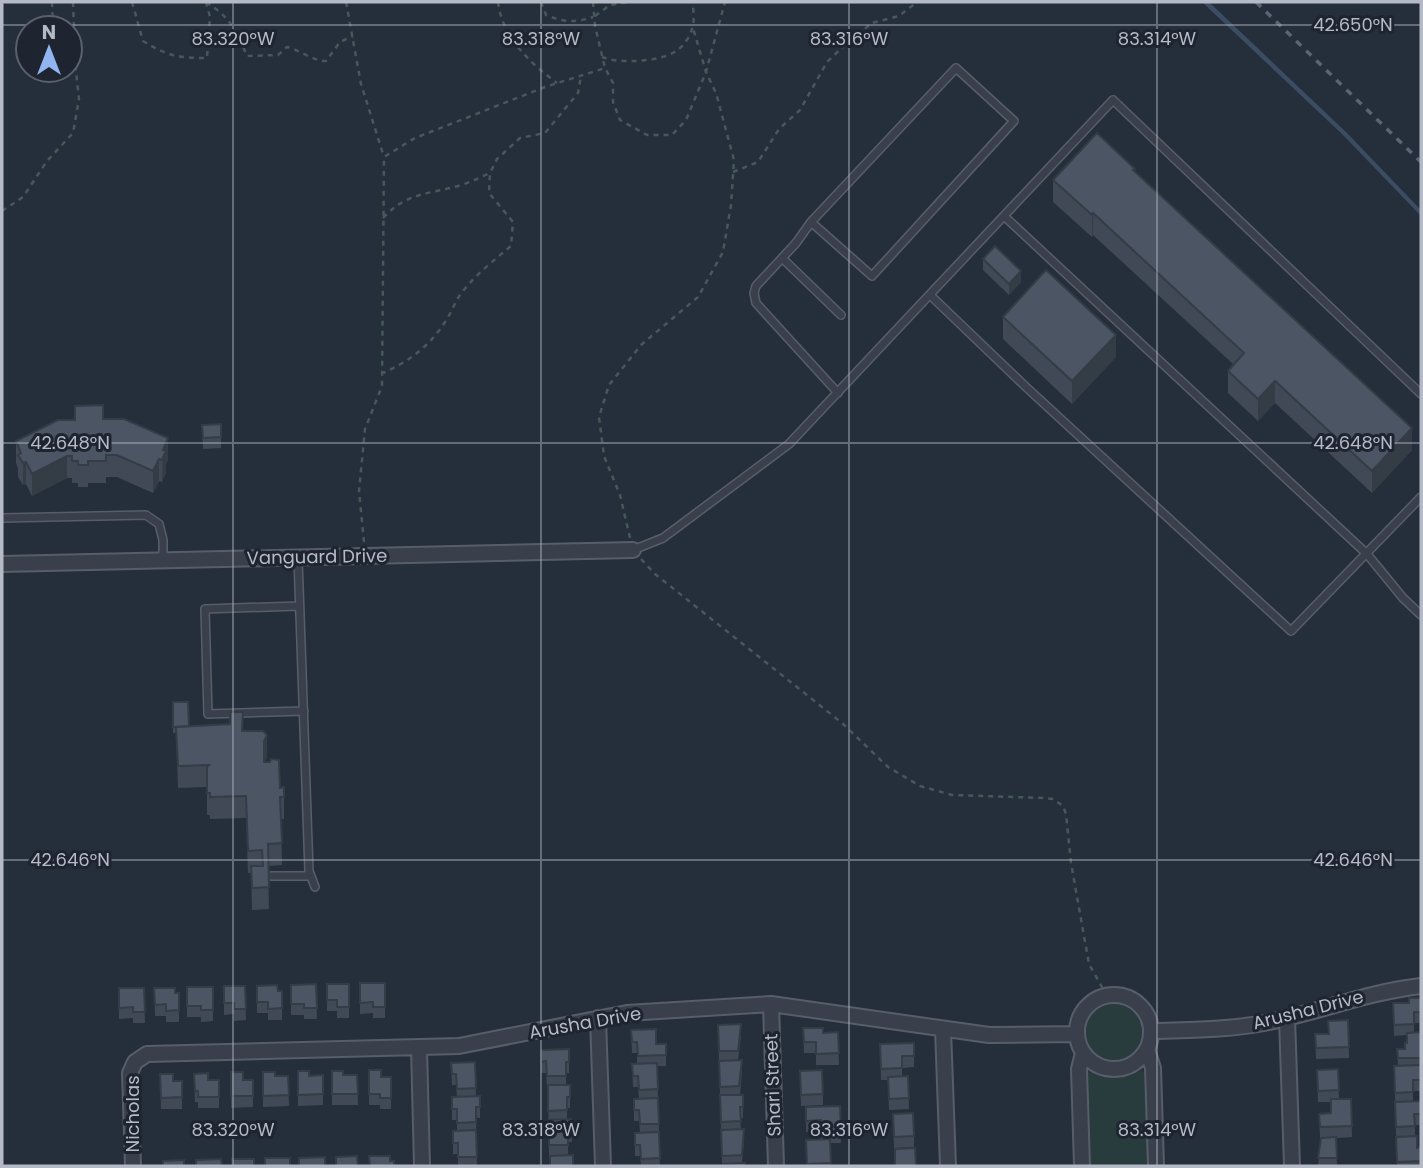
<svg xmlns="http://www.w3.org/2000/svg" width="1423" height="1168" font-family="Poppins,sans-serif">
<style>
.green{fill:#283b3d}
.water{fill:#3c4c63}
.lines{fill:none;stroke-linecap:round;stroke-linejoin:round}
.lane-casing{stroke:#575e69;stroke-width:10}
.street-casing{stroke:#575e69;stroke-width:18}
.path{stroke:#47585b;stroke-width:2.5;stroke-dasharray:5 5;stroke-linecap:butt}
.lane{stroke:#39404b;stroke-width:7}
.street{stroke:#39404b;stroke-width:14}
.rail{stroke:#5b6472;stroke-width:3.5;stroke-dasharray:7 7;stroke-linecap:butt}
.wall{fill:#404955}
.shaded-wall{fill:#343c45}
.building{fill:#4b5563;stroke:#343c45;stroke-width:2}
.ticks{fill:none;stroke:#b4bbc7;stroke-width:2;stroke-opacity:0.45}
.labels{text-anchor:middle;stroke-width:6;stroke-linejoin:round;paint-order:stroke}
.street-label{font-size:18px;fill:#b4bbc7;stroke:#1e2530}
.ticks-label{font-size:18px;text-anchor:middle;fill:#b4bbc7;stroke:#1e2530;stroke-width:6;stroke-linejoin:round;paint-order:stroke}
</style>
<rect width="100%" height="100%" fill="#252e3b"/>
<path class="green" d="M1086 1032a28 28 0 1 1 56 0a28 28 0 1 1-56 0Z
M1142,1070L1144,1073L1148,1166H1091L1088,1073L1091,1072C1109,1081 1124,1080 1142,1070Z"/>
<path class="water" d="M1202,2H1209L1346,132L1421,210V216L1343,135Z"/>
<g class="lines">
<g class="lane-casing">
<path id="lane" d="M1004,216L1367,554L1403,598L1421,615
M811,222L872,276L1014,121L956,68L811,222L796,243L756,286L754,293L756,303L838,393
M782,258L841,315
M930,295L1026,387L1291,631L1421,497
M2,518L146,515L159,524L163,540V560
M633,550L663,538L789,444L1113,100L1421,394
M298,558L309,871L315,887
M299,606L205,609L208,714L304,711
M271,876H311"/>
</g>
<g class="street-casing">
<path id="street" d="M2,564L633,550
M1077 1032a37 37 0 1 1 74 0a37 37 0 1 1-74 0Z
M771,1004L776,1166
M598,1018L603,1166
M1287,1018L1292,1166
M943,1029L948,1166
M1152,1031C1189,1030 1227,1030 1264,1023C1317,1013 1367,992 1421,986
M419,1048L422,1166
M1147,1050L1153,1068L1156,1166
M133,1166L130,1073L135,1062L147,1054L459,1046L627,1013L771,1004L989,1035L1077,1034
M1082,1166L1079,1069L1083,1053"/>
</g>
<path class="path" d="M52,2L53,28
M73,2L75,58
M132,2L143,41C167,56 179,58 207,58L210,17L206,2
M206,2C231,18 236,30 247,56L278,55L287,47C300,50 313,61 326,61L340,42L353,36
M346,2L361,84L384,157
M498,2C502,37 530,63 557,83
M541,2L546,15C562,22 576,23 593,17
M593,2L595,26L605,68L613,83V102L620,120L647,135H672L686,120L706,72L725,2
M595,16L610,5L630,2
M602,57C618,64 661,62 676,51C683,47 690,37 692,29C695,21 693,10 693,2
M733,172L758,162L779,129L800,110L827,62L847,43L872,23L899,16L917,2
M2,211L23,197L47,161L73,133L79,99L75,62L70,54
M383,218C409,190 432,195 464,184C473,181 481,177 490,173
M381,374C410,361 430,346 447,319C452,311 455,302 460,295C474,276 493,261 511,246L513,222L489,193L490,173L497,159L520,138L545,133L578,93L581,76
M630,538L620,495L604,456L599,417L609,385L641,345L698,297L723,252L731,205L734,160L716,93L706,72L693,28
M364,542L359,491L365,429L382,386L384,157L415,138L545,87L605,68
M641,559L655,574L842,723L888,767L920,786L952,795L1043,798L1053,799L1063,806L1066,814L1071,863L1089,964L1107,996"/>
<use href="#lane" class="lane"/>
<use href="#street" class="street"/>
<path class="rail" d="M1256,2L1421,162"/>
</g>
<path class="wall" d="M1135,172L1412,450L1372,493L1275,403L1258,421L1228,393V371L1233,364L1093,235L1092,237L1053,202V180Z
M983,259L1021,282L1009,295L983,270Z
M1003,317L1116,357L1072,404L1003,339Z
M103,419L168,460L166,464V473L162,482L159,481L153,493L117,477H106V483H88V487H78V483H72V478H67L32,496L26,484L23,485L18,477V469L16,463V441Z
M221,424V448L203,449L202,425Z
M173,702L189,726L243,731L267,757L264,762L280,788L284,787V819H281L282,865L268,866L269,909L252,910L251,873H248L246,818L210,819V815H207V787L178,788L176,733H173Z
M360,983H385V1018H373V1013L360,1014Z
M316,984L317,1019H304V1015H291V985Z
M327,984H349V1018H337V1011H327Z
M224,986H245L246,1020L234,1021V1014L224,1015Z
M257,986L278,991H282V1020H268V1013H257Z
M187,987H213V1021L201,1022V1017H187Z
M119,988H144L145,1023H133V1018L119,1019Z
M154,988L175,993H179V1022H166V1016H155Z
M1421,998V1023H1414V1032H1421V1091H1413V1101H1421V1125H1415V1136L1417,1148L1421,1147V1166H1397L1394,1066H1398L1397,1049H1405L1407,1043V1035L1394,1036L1393,1003H1409Z
M1348,1020L1349,1058L1316,1059L1315,1034H1328Z
M718,1025L741,1036L738,1060L742,1071L740,1095H743V1118H740L741,1129L744,1140L742,1163L722,1166Z
M803,1028L823,1033L838,1032L839,1065H816V1053H804Z
M631,1030L656,1044H666V1066H657L660,1166H641L640,1156H635V1133L640,1132L639,1121H634V1099L639,1098L638,1087H633L632,1064H637V1053H632Z
M914,1043V1067L902,1068V1076H908L909,1109L889,1110L888,1080H881L880,1044Z
M569,1049V1073H566V1085H570V1108H567V1119H571L572,1142H568V1155L549,1156L548,1088H547L546,1073H541V1050Z
M475,1062L476,1096H480V1118H476L477,1166H458V1154H453V1131H457V1120H452V1097H457L456,1085H452L451,1063Z
M1338,1069L1339,1099H1351L1352,1137L1336,1138L1337,1166H1318L1321,1138H1320L1319,1114L1331,1113V1102H1318L1317,1070Z
M369,1070L381,1077H391V1109H380V1105H369Z
M298,1071L309,1076L323,1075V1105L298,1106Z
M332,1071L343,1075H357L358,1105H332Z
M231,1072L243,1080H253V1107L231,1108Z
M263,1072L275,1076H288L289,1106L263,1107Z
M160,1074L173,1081H182V1109H161Z
M194,1074L208,1080H219V1108H198V1102H195Z
M800,1083L823,1094V1105L801,1106Z
M840,1106L841,1143H830L831,1166H807L806,1140H821V1132H806V1107Z
M893,1125L914,1136V1147L894,1148Z"/>
<path class="shaded-wall" d="M1093,213V235L1092,237V215Z
M1021,271V282L1009,295V284Z
M1116,335V357L1072,404V381Z
M1275,381V403L1258,421V399Z
M1412,428V450L1372,493V471Z
M168,438V460L166,464V473L162,482L163,450Z
M67,456V478L32,496V474Z
M159,459V481L153,493V471Z
M26,462V484L23,485V463Z
M267,735V757L264,763V741Z"/>
<path class="building" d="M1097,133L1135,169L1133,170L1412,428L1372,471L1275,381L1258,399L1228,371L1244,353L1093,213L1092,215L1053,180Z
M995,246L1021,271L1009,284L983,259Z
M1046,270L1116,335L1072,381L1003,317Z
M103,405V419H124L168,438L163,450L166,451L162,460L159,459L153,471L117,455H106V461H88V465H78V461H72V456H67L32,474L26,462L23,463L18,455L21,453L16,441L58,420H75V406Z
M221,424V437L203,438L202,425Z
M173,702H188L189,726L173,727Z
M230,712H243L242,731H263L267,735L264,741V762H270L271,759L279,760L280,788L284,787V797H280L282,843L268,844L269,887L252,888L251,866H263L262,850L248,851L246,796L210,797V793H207V767L209,765L178,766L176,727L230,724Z
M360,983H385V1007H373V1002L360,1003Z
M316,984L317,1008H304V1004H291V985Z
M327,984H349V1007H337V1000H327Z
M277,985L278,991H282V1008L268,1009V1002H257V986Z
M224,986H245L246,1009H234V1003H224Z
M187,987H213V1010H201V1006H187Z
M119,988H144L145,1012H133V1007L119,1008Z
M154,988H175V993H179V1010L166,1011V1004L155,1005Z
M1409,998H1421V1012H1414V1024L1394,1025L1393,1003H1409Z
M1348,1020L1349,1047L1316,1048L1315,1034H1329L1328,1021Z
M741,1024L738,1051H719L718,1025Z
M803,1028H823V1033L838,1032L839,1053L816,1054V1042H804Z
M656,1029V1044H666V1055L638,1056L637,1042H632L631,1030Z
M1421,1032V1058H1398L1397,1049H1405V1043H1407V1033Z
M914,1043V1056H902V1068L881,1069L880,1044Z
M569,1049V1062H566V1076H547L546,1061L541,1062V1050Z
M742,1060L739,1086L720,1087L719,1061Z
M475,1062L476,1088L457,1089L456,1074H452L451,1063Z
M657,1063L658,1089L639,1090L638,1076H633L632,1064Z
M1421,1065V1080H1413V1092L1395,1093L1394,1066Z
M1338,1069L1339,1090L1318,1091L1317,1070Z
M369,1070H381V1077H391V1098H380V1094H369Z
M822,1070L823,1094L801,1095L800,1071Z
M298,1071H309V1076L323,1075V1094L298,1095Z
M332,1071H343V1075H357L358,1094H332Z
M231,1072H243V1080H253V1096H231Z
M263,1072H275V1076H288L289,1095L263,1096Z
M208,1073V1080H219V1097H198V1091H195L194,1074Z
M160,1074H173V1081H182V1097L161,1098Z
M908,1076L909,1098L889,1099L888,1077Z
M548,1085H570V1097H567V1110L548,1111Z
M720,1095H743V1107H740L741,1121L721,1122Z
M480,1096V1107H476V1122L457,1123V1109H452V1097Z
M658,1098L659,1124H640L639,1110H634V1099Z
M1331,1099H1351L1352,1126L1320,1127L1319,1114L1331,1113Z
M1421,1101V1114H1414L1415,1126L1396,1127L1395,1102Z
M840,1106L841,1132H821V1120L806,1121V1107Z
M913,1113L914,1136L894,1137L893,1114Z
M571,1119L572,1131H568V1145H549V1120Z
M744,1129L742,1155L722,1156L721,1130Z
M476,1130L477,1157H458V1143H453V1131Z
M659,1132L660,1158L641,1159L640,1145H635V1133Z
M1417,1136V1148L1421,1147V1161L1397,1162L1396,1137Z
M1336,1137L1337,1158H1318L1321,1138Z
M830,1139L831,1163L807,1164L806,1140Z
M915,1148L916,1166H895V1149Z
M573,1155V1166H550V1156Z
M357,1156L358,1166H336V1157Z
M369,1156H390V1161H394V1166H370Z
M325,1157V1166H299V1158Z
M265,1158H290V1166H265Z
M221,1159L222,1166H196V1160Z
M232,1159H254V1166H232Z
M184,1160V1166H163V1161Z
M745,1163V1166H723V1164Z"/>
<path class="ticks" d="M233,2V1166M541,2V1166M849,2V1166M1157,2V1166M2,25H1421M2,443H1421M2,860H1421"/>
<g class="labels">
<g class="street-label">
<text transform="translate(317 557) rotate(-1)" y="6">Vanguard Drive</text>
<text transform="translate(1308 1010) rotate(-14)" y="6">Arusha Drive</text>
<text transform="translate(585 1023) rotate(-10)" y="6">Arusha Drive</text>
<text transform="translate(773 1085) rotate(-92)" y="6">Shari Street</text>
<text transform="translate(133 1114) rotate(-90)" y="6">Nicholas</text>
</g>
</g>
<g class="ticks-label">
<text x="1353" y="31">42.650°N</text>
<text x="233" y="45">83.320°W</text>
<text x="541" y="45">83.318°W</text>
<text x="849" y="45">83.316°W</text>
<text x="1157" y="45">83.314°W</text>
<text x="70" y="449">42.648°N</text>
<text x="1353" y="449">42.648°N</text>
<text x="70" y="866">42.646°N</text>
<text x="1353" y="866">42.646°N</text>
<text x="233" y="1136">83.320°W</text>
<text x="541" y="1136">83.318°W</text>
<text x="849" y="1136">83.316°W</text>
<text x="1157" y="1136">83.314°W</text>
</g>
<rect width="1423" height="1168" fill="none" stroke="#b4bbc7" stroke-width="7"/>
<g transform="translate(49 49)"><circle r="33" fill="#1e2530" stroke="#5a616c" stroke-width="2"/>
<path d="M0-5L12 26L0 18L-12 26Z" fill="#90b5f0"/>
<text y="-10" font-size="19" font-weight="bold" text-anchor="middle" fill="#b4bbc7">N</text>
</g>
</svg>
